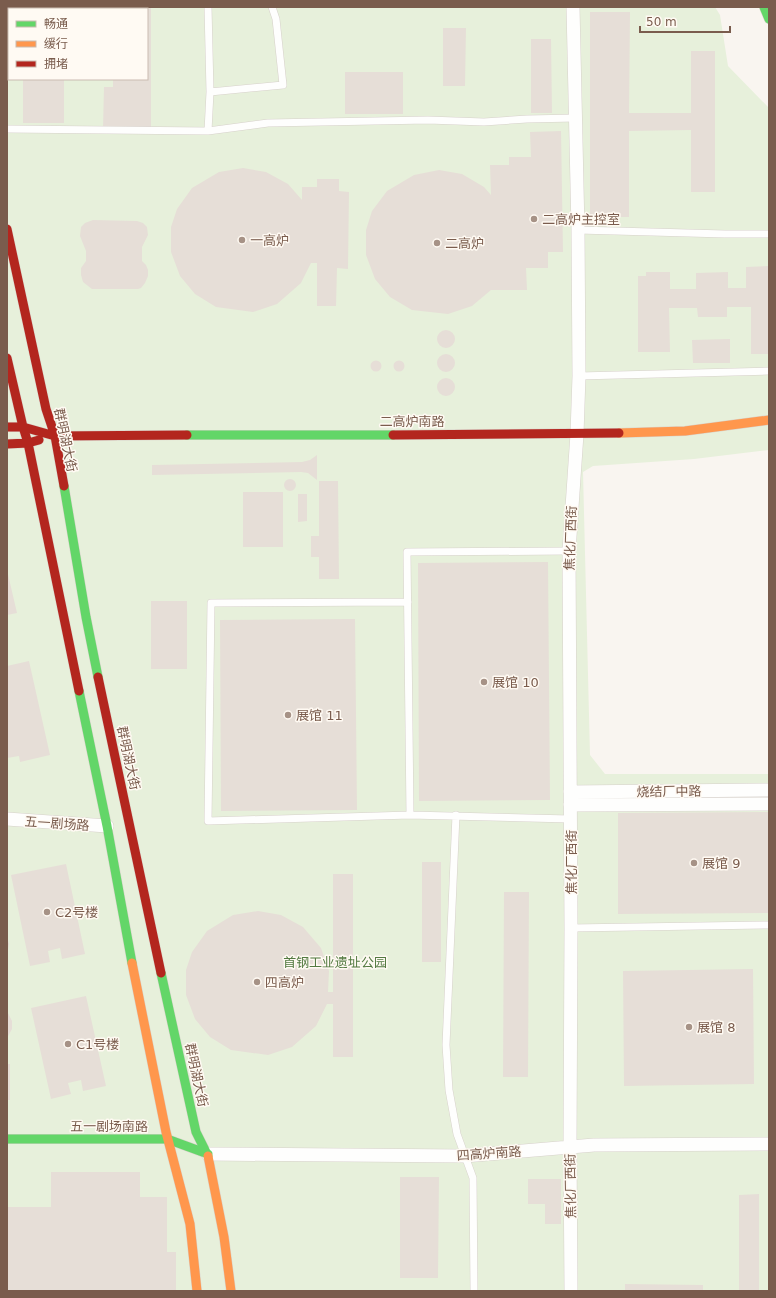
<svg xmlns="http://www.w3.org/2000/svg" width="776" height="1298" font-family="'DejaVu Sans','Noto Sans SC',sans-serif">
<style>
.green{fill:#e7f0db;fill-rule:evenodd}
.building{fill:#e6ded7}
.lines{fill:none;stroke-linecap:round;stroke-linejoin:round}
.lane-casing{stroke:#d7d1cb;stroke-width:8}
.street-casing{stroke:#d7d1cb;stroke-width:14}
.fast-casing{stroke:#d9d2cb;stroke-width:10}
.slow-casing{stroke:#d9d2cb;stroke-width:10}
.jam-casing{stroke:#d9d2cb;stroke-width:10}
.lane{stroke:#fefefd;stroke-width:7}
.street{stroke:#fefefd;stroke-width:13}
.fast{stroke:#63d668;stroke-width:9}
.slow{stroke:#ff974d;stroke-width:9}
.jam{stroke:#b3261e;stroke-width:9}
.poi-dot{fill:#a69286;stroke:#fffaf3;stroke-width:1.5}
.labels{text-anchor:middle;stroke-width:3;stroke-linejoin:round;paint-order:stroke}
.poi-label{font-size:13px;fill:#7a5c4d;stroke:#fffaf3;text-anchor:start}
.street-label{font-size:13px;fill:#7a5c4d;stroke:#fffaf3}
.park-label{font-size:13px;fill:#537a41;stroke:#fffaf3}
</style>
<rect width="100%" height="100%" fill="#f9f5f0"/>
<path class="green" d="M7,7H715L720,15L728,66L769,108V450L694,459L593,466L583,472L590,755L605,774H769V1291H7ZM9,9H147V79H9Z"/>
<path class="building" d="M23,7H64V9H23Z
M113,7H151V129H103L104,87H113V79H147V9H113Z
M590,12H630L629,113H691V51H715V192H691V130L629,131V217H590Z
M443,28H466L465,86H443Z
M531,39H551L552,113H531Z
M345,72H403V114H345Z
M23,79H64V123H23Z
M561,131L563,252H548V268H526L527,290H491L472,306L448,314L412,310L390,297L375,279L366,255V230L372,211L387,191L414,175L439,170L462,174L484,187L491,195L490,165H509V157H531L530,132Z
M243,168L266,172L288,184L302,200V187H317V179H339V191L349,192L348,269L337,268L336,306H317V263H311L301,283L277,304L253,312L216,307L195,294L180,276L171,252V227L177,209L192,188L219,172Z
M93,220L137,221L143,223L147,227L148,235L142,247V261L146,265L148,270V276L145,283L141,288L138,289H92L83,282L81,275V268L86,261V251L80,236L81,227L85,223Z
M769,266V354H751V307H727V317H698L697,308H669L670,352H638V276H646V272H670V289H696V273L728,272V288H746V267Z
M437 339a9 9 0 1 1 18 0a9 9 0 1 1-18 0Z
M730,339V363H693L692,340Z
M437 363a9 9 0 1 1 18 0a9 9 0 1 1-18 0Z
M393.5 366a5.5 5.5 0 1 1 11 0a5.5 5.5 0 1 1-11 0Z
M370.5 366a5.5 5.5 0 1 1 11 0a5.5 5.5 0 1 1-11 0Z
M437 387a9 9 0 1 1 18 0a9 9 0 1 1-18 0Z
M317,455V480L308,473L301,472L152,475V465L302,462L310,460Z
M284 485a6 6 0 1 1 12 0a6 6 0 1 1-12 0Z
M319,481H338L339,579H319V557H311V536H319Z
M243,492H283V547H243Z
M298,494H307V521L298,522Z
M548,562L550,800L419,801L418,563Z
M7,570L17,613L7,615Z
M151,601H187V669H151Z
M355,619L357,810L221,811L220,620Z
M29,661L50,755L20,762L19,756L7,758V666Z
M769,812V913L618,914V813Z
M422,862H441V962H422Z
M66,864L85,954L62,959L60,948L48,951L50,962L30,966L11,875Z
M333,874H353V1057H333V1004H327L316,1026L292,1047L268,1055L231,1050L210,1037L195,1019L186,995V970L192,952L207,931L233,915L258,911L281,915L303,927L321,948L329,971L328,992H333Z
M504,892H529L528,1077H503Z
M7,937L9,944L7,955Z
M753,969L754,1084L624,1086L623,971Z
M86,996L106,1086L83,1091L81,1080L68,1083L71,1094L51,1099L31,1008Z
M7,1011L12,1021V1029L7,1038Z
M7,1064H10V1100H7Z
M51,1172H140V1197H167V1252H176V1291H7V1207H51Z
M400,1177H439L438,1278H400Z
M528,1179H561V1224H545V1204H528Z
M759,1194V1291H739V1195Z
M625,1284L703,1285V1291H625Z"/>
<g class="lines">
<g class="lane-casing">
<path id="lane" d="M210,92L283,85L276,19L272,7
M7,129L208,131L210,92L208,7
M208,131L268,123L428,120L484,122L527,119L576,118
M578,230L725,234H769
M579,376L769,371
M569,551L407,552L410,815L570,819
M408,602L211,603L208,821L410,815
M456,815L446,1045L449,1090L457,1134L473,1178L474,1291
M571,928L769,925"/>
</g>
<g class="street-casing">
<path id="street" d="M570,792L769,790
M570,805L769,804
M7,819L107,826
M208,1154L464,1156L594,1145L769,1144
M571,1291L570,1147L571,928L569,551L577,434L579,376L578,230L573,7"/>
</g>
<g class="fast-casing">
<path id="fast" d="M764,7L769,19
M187,435H393
M64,486L86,617L98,677
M79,691L107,826L132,963
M161,973L196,1132L208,1156
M7,1139H167L208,1154"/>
</g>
<g class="slow-casing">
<path id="slow" d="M619,433L685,431L769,420
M132,963L166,1132L190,1224L197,1291
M208,1156L224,1237L231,1291"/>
</g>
<g class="jam-casing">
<path id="jam" d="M7,229L46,409L55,436L64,486
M7,358L23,427L28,443L79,691
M7,427H23L55,436L187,435
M393,435L619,433
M7,444L28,443L39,440
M98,677L161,973"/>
</g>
<use href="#lane" class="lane"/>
<use href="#street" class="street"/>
<use href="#fast" class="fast"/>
<use href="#slow" class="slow"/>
<use href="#jam" class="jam"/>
</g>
<g class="poi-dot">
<circle cx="534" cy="219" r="4"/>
<circle cx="242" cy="240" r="4"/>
<circle cx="437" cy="243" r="4"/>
<circle cx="484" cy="682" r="4"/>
<circle cx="288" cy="715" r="4"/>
<circle cx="694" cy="863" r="4"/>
<circle cx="47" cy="912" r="4"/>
<circle cx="257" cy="982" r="4"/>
<circle cx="689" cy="1027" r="4"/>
<circle cx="68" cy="1044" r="4"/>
</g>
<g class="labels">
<g class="poi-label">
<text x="542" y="224">二高炉主控室</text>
<text x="250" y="245">一高炉</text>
<text x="445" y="248">二高炉</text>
<text x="492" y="687">展馆 10</text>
<text x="296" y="720">展馆 11</text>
<text x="702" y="868">展馆 9</text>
<text x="55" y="917">C2号楼</text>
<text x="265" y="987">四高炉</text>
<text x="697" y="1032">展馆 8</text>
<text x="76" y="1049">C1号楼</text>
</g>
<g class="street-label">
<text x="412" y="426">二高炉南路</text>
<text transform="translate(66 440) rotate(78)" y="5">群明湖大街</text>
<text transform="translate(570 538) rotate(-88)" y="5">焦化厂西街</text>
<text transform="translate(129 758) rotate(78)" y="5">群明湖大街</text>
<text transform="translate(669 791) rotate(-1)" y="5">烧结厂中路</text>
<text transform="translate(57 823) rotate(4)" y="5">五一剧场路</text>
<text transform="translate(571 862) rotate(-90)" y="5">焦化厂西街</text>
<text transform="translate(197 1075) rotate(78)" y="5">群明湖大街</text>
<text x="109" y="1131">五一剧场南路</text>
<text transform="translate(489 1153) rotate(-4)" y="5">四高炉南路</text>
<text transform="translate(570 1186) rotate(-91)" y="5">焦化厂西街</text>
</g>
<g class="park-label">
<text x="335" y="967">首钢工业遗址公园</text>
</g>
</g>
<rect width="776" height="1298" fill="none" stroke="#7a5c4d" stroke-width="16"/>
<rect x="8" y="8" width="140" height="72" fill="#fffaf3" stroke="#cabbb1"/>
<rect x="16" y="21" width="20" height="6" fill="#63d668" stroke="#cabbb1"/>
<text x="44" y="28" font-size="12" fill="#7a5c4d">畅通</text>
<rect x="16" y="41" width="20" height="6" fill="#ff974d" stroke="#cabbb1"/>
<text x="44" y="48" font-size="12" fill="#7a5c4d">缓行</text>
<rect x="16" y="61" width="20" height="6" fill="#b3261e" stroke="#cabbb1"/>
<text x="44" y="68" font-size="12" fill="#7a5c4d">拥堵</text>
<path d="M640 26v6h90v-6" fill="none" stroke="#7a5c4d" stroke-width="2"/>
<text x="646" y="26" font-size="12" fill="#7a5c4d" stroke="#fffaf3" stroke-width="3" paint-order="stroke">50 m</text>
</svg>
